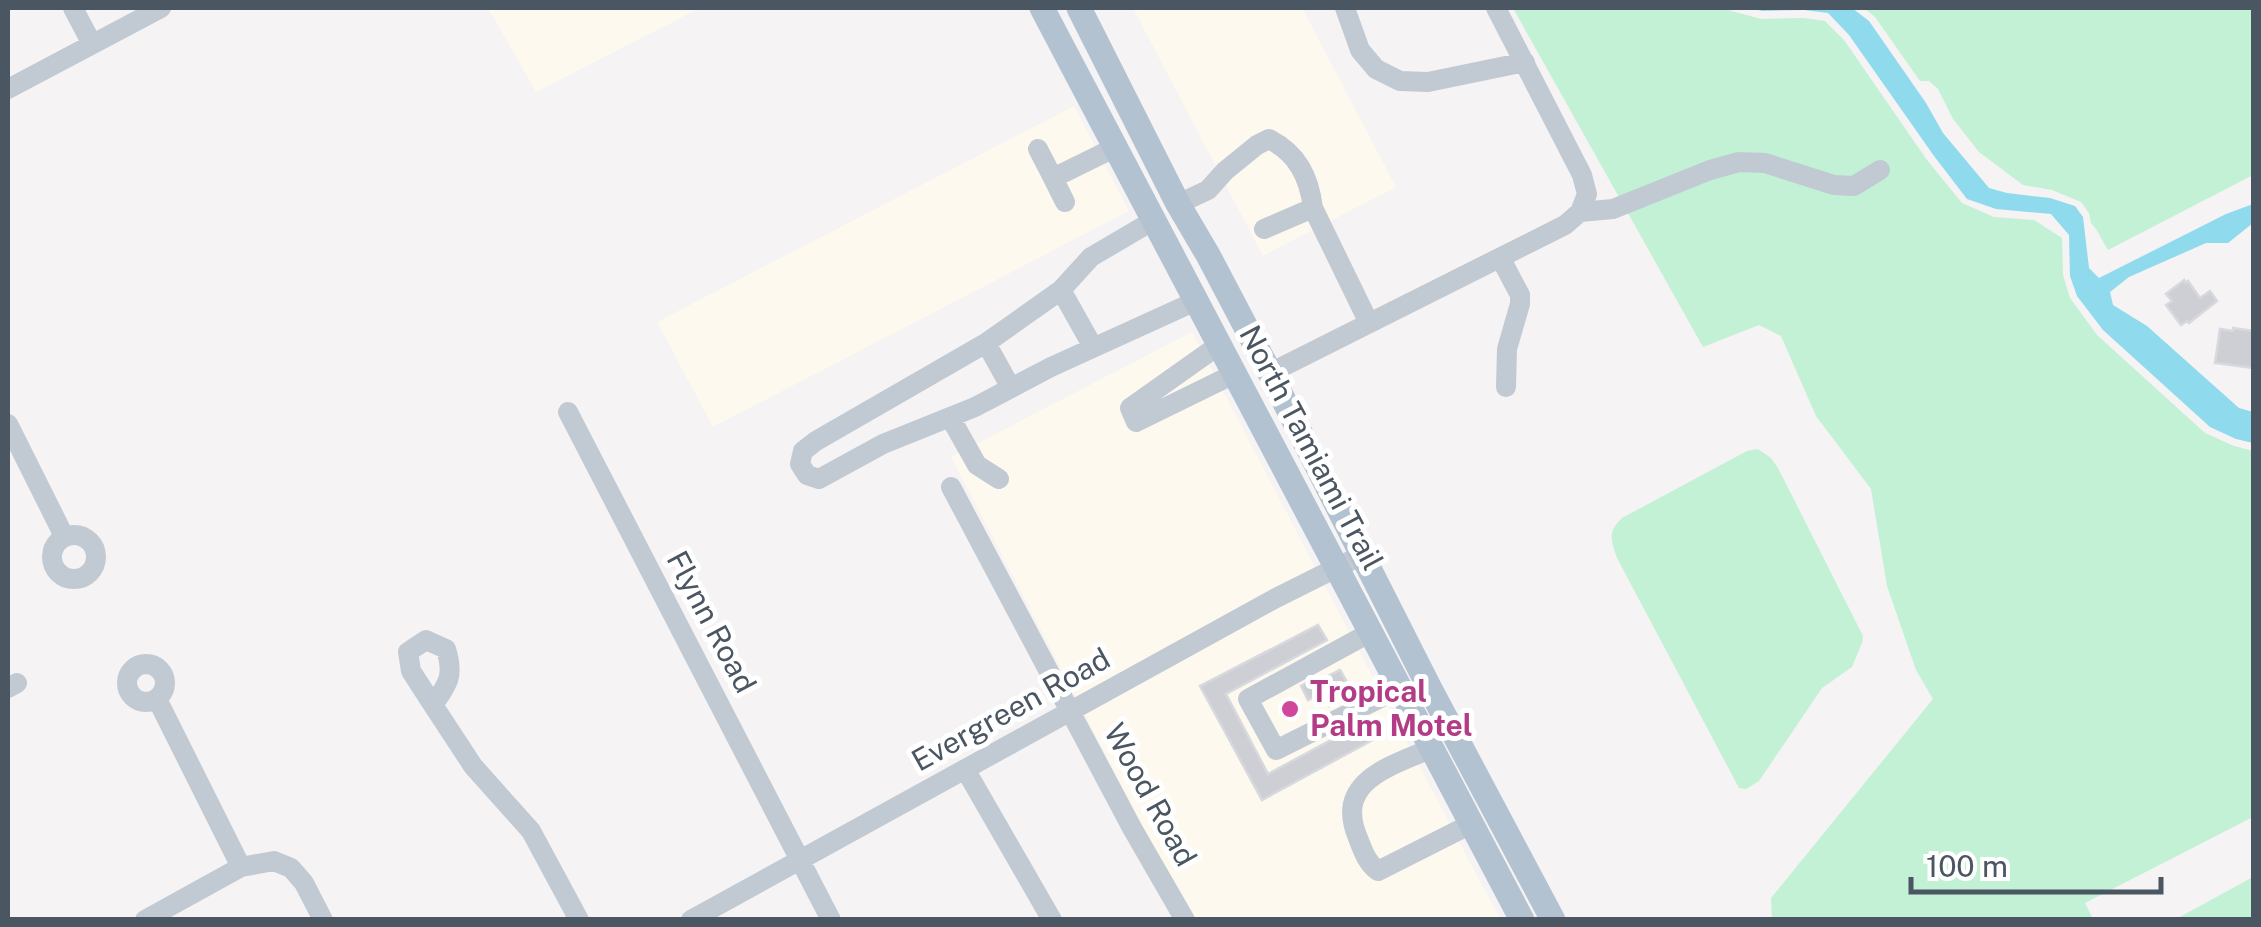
<svg xmlns="http://www.w3.org/2000/svg" width="2261" height="927" font-family="'Public Sans',sans-serif">
<style>
.commercial{fill:#fdf9ef}
.green{fill:#c3f1d5}
.water{fill:#90daee}
.building{fill:#cdcfd5;stroke:#d7d9de;stroke-width:2.5}
.lines{fill:none;stroke-linecap:round;stroke-linejoin:round}
.minor{stroke:#c1cad2;stroke-width:20}
.major{stroke:#b3c2d1;stroke-width:25}
.hotel-dot{fill:#d1479c;stroke:#fff;stroke-width:4}
.labels{text-anchor:middle;stroke-width:10;stroke-linejoin:round;paint-order:stroke}
.street-label{font-size:30px;fill:#4a5661;stroke:#fff}
.hotel-label{font-size:30px;font-weight:bold;fill:#b23c85;stroke:#fff;text-anchor:start}
</style>
<rect width="100%" height="100%" fill="#f5f3f3"/>
<path class="commercial" d="M488,8H700L536,92Z
M1133,8H1302L1396,187L1263,256Z
M1074,106L1129,211L713,427L657,322Z
M1192,332L1476,874L1501,919H1191L951,457Z"/>
<path class="green" d="M1513,8H1721L1761,19L1804,18L1825,21L1844,40L1927,160L1962,203L1994,217L2034,220L2062,238L2063,275L2070,298L2097,335L2205,433L2234,446L2253,451V817L2085,903L2093,919H1772L1771,898L1933,699L1916,670L1887,586L1871,489L1816,416L1781,336L1759,325L1703,347Z
M1864,8H2253V175L2108,250L2096,229L2091,223L2089,213L2081,202L2052,190L2023,185L1979,152L1953,119L1938,89L1929,81H1920L1875,17Z
M1758,449L1771,458L1778,468L1863,636L1862,643L1852,667L1822,688L1759,781L1746,789L1739,788L1617,558C1611,539 1607,533 1622,518L1747,451Z
M2253,877V919H2176L2178,918Z"/>
<path class="water" d="M1751,8H1852L1869,21L1926,103L1943,133L1989,188L2007,193L2050,198L2075,206L2083,217L2089,268L2099,278L2226,214L2253,204V223L2228,243H2206L2129,277L2110,292L2113,305L2147,326L2239,408L2253,412V443L2236,439L2210,427L2103,330L2077,296L2070,276L2069,235L2051,214L1996,209L1967,199L1934,156L1849,35L1828,13L1804,10L1762,11Z"/>
<path class="building" d="M2184,280L2186,283L2188,281L2200,298L2210,291L2217,301L2189,323L2187,321L2181,325L2166,305L2172,301L2166,294Z
M2233,328L2254,331V368L2215,363L2220,329L2233,331Z
M1318,625L1327,640L1226,694L1268,774L1368,720L1378,737L1262,800L1200,686Z
M1340,670L1353,692L1329,706L1322,693L1308,700L1301,686L1316,677L1318,681Z"/>
<g class="lines">
<path class="minor" d="M73,8L92,44
M1345,8L1360,50L1376,69L1400,81L1428,82L1525,62
M8,89L161,8
M1038,149L1053,178L1116,147
M1053,178L1065,202
M1178,204L1208,190L1225,171L1257,145L1269,139C1298,154 1309,177 1313,208L1264,229
M1313,208L1369,323
M1580,212L1613,209L1710,170L1739,162L1765,163L1834,185L1854,186L1880,170
M1154,220L1091,257L1061,290L986,343L816,441L803,451L800,464L807,475L819,479L883,444L975,407L1051,367L1196,301
M1501,259L1520,295V304L1507,349L1506,387
M1061,290L1093,347
M986,343L1011,388
M1219,345L1130,408L1136,422L1234,374
M1270,373L1565,225L1580,212L1587,194L1582,175L1496,8
M568,412L831,920
M950,417L977,465L999,479
M8,424L64,536
M951,487L1132,828L1185,920
M52 557a22 22 0 1 1 44 0a22 22 0 1 1-44 0Z
M1371,632L1248,699L1276,750L1400,688
M426,640L446,649C454,675 449,683 433,705L411,671L408,652Z
M127 683a19 19 0 1 1 38 0a19 19 0 1 1-38 0Z
M8,688L17,683
M157,699L241,867
M433,705L473,766L531,831L579,920
M1430,749C1388,767 1334,782 1358,838C1363,851 1367,863 1378,871L1471,824
M965,769L1052,920
M145,920L241,867L274,861L291,868L304,883L323,920
M691,920L1276,598L1362,555"/>
<path class="major" d="M1042,8L1522,920
M1079,8L1178,204L1208,255L1270,373L1429,687L1553,920"/>
</g>
<circle class="hotel-dot" cx="1290" cy="709" r="10"/>
<g class="labels">
<g class="street-label">
<text transform="translate(1311 448) rotate(62)" y="10">North Tamiami Trail</text>
<text transform="translate(711 622) rotate(62)" y="10">Flynn Road</text>
<text transform="translate(1011 710) rotate(-29)" y="10">Evergreen Road</text>
<text transform="translate(1150 795) rotate(61)" y="10">Wood Road</text>
</g>
<g class="hotel-label">
<text x="1310" y="702">Tropical<tspan x="1310" dy="34">Palm Motel</tspan></text>
</g>
</g>
<rect width="2261" height="927" fill="none" stroke="#4a5661" stroke-width="20"/>
<path d="M1911 877v15h250v-15" fill="none" stroke="#4a5661" stroke-width="5"/>
<text x="1926" y="877" font-size="30" fill="#4a5661" stroke="#ffffff" stroke-width="8" paint-order="stroke">100 m</text>
</svg>
